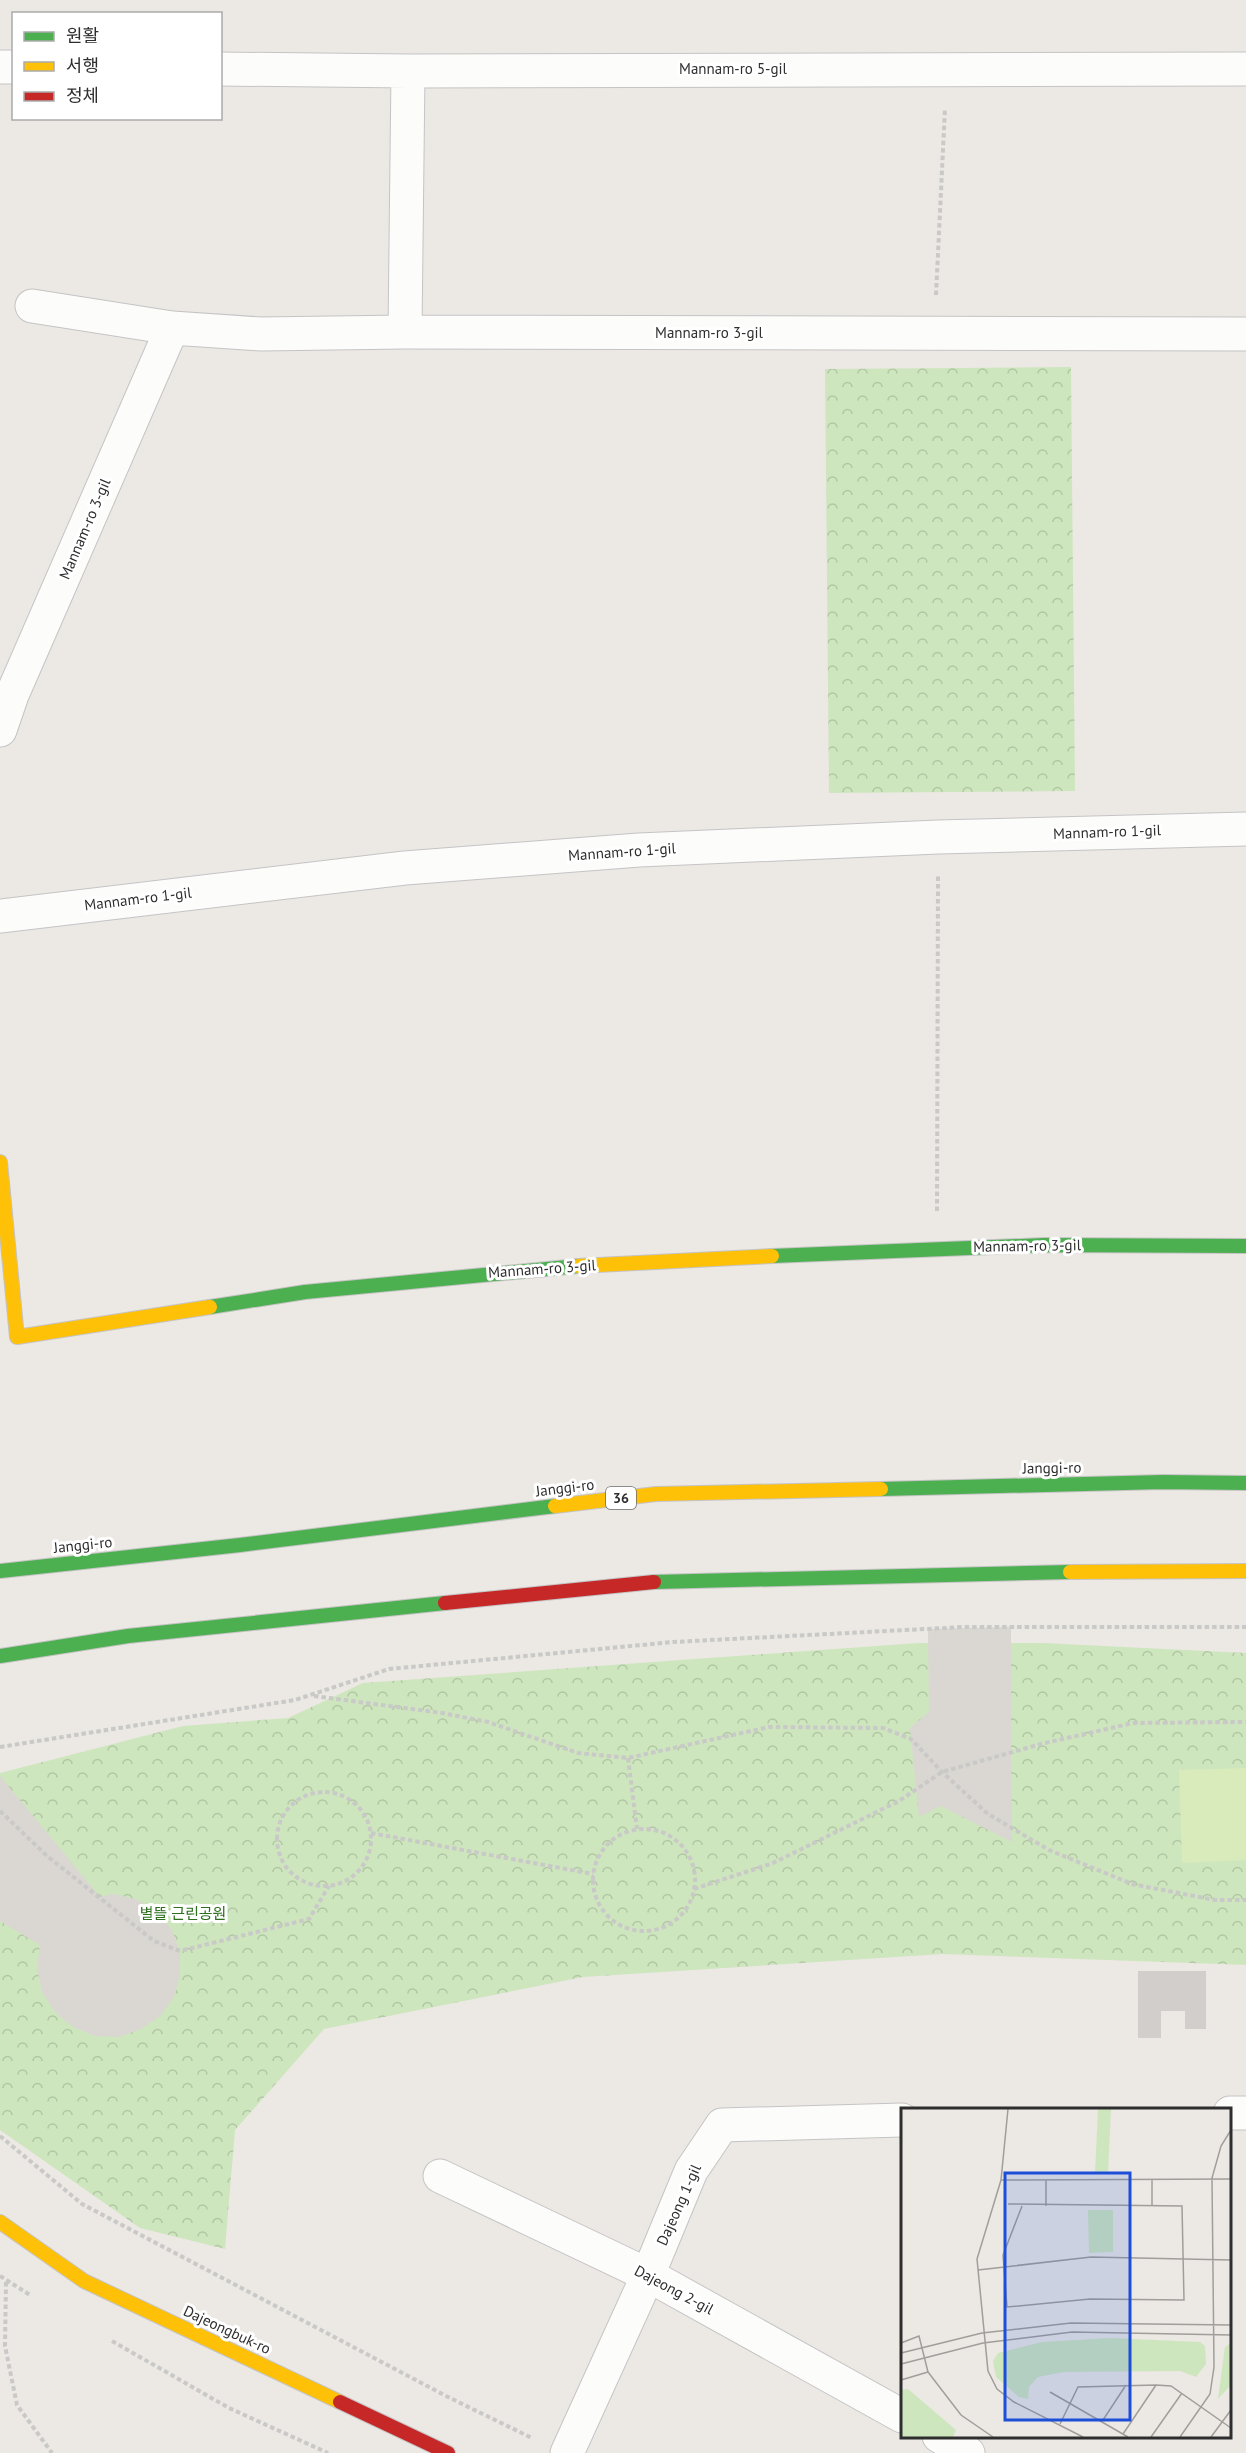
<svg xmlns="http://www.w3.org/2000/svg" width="1246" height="2453" font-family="'PT Sans','Noto Sans KR',sans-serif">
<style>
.park{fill:url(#park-crowns)}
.pitch{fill:#d9eabb}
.plaza{fill:#dad6d2}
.building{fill:#d1cecb}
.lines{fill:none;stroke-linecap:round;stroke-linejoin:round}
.street-casing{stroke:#c5c4c5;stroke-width:35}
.fast-casing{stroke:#c5c4c5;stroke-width:16}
.slow-casing{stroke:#c5c4c5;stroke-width:16}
.jam-casing{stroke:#c5c4c5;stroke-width:16}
.path{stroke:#c9c9c8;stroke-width:4;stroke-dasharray:4.5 3;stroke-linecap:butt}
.street{stroke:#fcfcfb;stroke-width:33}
.fast{stroke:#4caf50;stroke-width:14}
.slow{stroke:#ffc107;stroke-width:14}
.jam{stroke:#c62828;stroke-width:14}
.labels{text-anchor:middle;stroke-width:6;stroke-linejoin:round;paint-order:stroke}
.shield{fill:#fff;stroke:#6d6d6d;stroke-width:1.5}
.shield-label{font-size:14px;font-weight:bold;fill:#2e2e2e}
.street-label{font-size:15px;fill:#2e2e2e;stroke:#fff}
.park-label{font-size:15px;fill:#2c6e1b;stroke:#fff}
.inset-road{fill:none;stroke:#a09e9b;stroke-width:1.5}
.view{fill:#1d4ed8;fill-opacity:0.15;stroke:#1d4ed8;stroke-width:3}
.inset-edge{fill:none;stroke:#2e2e2e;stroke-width:3}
</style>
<defs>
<pattern id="park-crowns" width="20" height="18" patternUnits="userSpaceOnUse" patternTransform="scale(1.5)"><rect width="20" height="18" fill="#cee6be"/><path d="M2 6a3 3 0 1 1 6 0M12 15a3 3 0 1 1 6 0" fill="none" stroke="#b1c6a4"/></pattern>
</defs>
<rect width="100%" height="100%" fill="#ece8e4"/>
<path class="park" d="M1071,367L1075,791L829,793L825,369Z
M918,1643H1043L1246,1653V1965L943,1954L583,1977L324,2029L235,2130L225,2249L140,2228L0,2130V1773L183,1726L288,1718L363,1683Z"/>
<path class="pitch" d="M1246,1768V1860L1182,1863L1179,1770Z"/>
<path class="plaza" d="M1011,1627V1752L1012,1842L941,1806L919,1817L910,1728L929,1712L928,1629Z
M0,1776L100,1897L113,1894L136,1899L156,1911L172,1930L180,1952V1975L174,1997L160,2016L141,2029L119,2037L95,2036L73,2027L55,2012L42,1992L37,1968L40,1945L0,1921Z"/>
<path class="building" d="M1138,1971H1206V2029H1185V2011H1161V2038H1138Z"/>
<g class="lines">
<g class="street-casing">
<path id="street" d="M0,67H14
M220,69L408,71L1246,69
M32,306L172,328L261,334L405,332L1246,334
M405,332L408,71
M0,730L12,695L172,328
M0,916L405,868L639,850L938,837L1246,829
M1230,2113H1246
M440,2176L648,2275L902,2416
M939,2436L968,2453
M567,2453L648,2275L691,2171L722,2125L902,2120"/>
</g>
<g class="fast-casing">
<path id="fast" d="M772,1256L1044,1245L1246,1246
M210,1307L305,1292L578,1266
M881,1489L1163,1482L1246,1483
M0,1571L240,1545L555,1506
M654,1582L1070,1572
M0,1656L128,1636L445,1603"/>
</g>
<g class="slow-casing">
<path id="slow" d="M0,1162L17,1337L210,1307
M578,1266L772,1256
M555,1506L656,1494L881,1489
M1070,1572L1246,1571
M0,2222L84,2281L340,2402"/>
</g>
<g class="jam-casing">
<path id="jam" d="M445,1603L654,1582
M340,2402L448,2453"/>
</g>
<path class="path" d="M936,295L945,108
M937,1211L938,876
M314,1696L442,1713L488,1722L578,1753L628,1758L769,1727L883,1728L911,1739L942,1772L988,1814L1049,1850L1132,1884L1215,1900H1246
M0,1747L295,1700L389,1669L673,1642L964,1627H1246
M628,1758L637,1829
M277 1839a47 47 0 1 1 94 0a47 47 0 1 1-94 0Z
M0,1811L47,1856L154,1941L180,1951L309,1919L329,1886
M593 1880a51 51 0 1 1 102 0a51 51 0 1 1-102 0Z
M371,1833L593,1874
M694,1889L773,1863L899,1801L942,1772L1041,1744L1133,1723L1246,1722
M0,2136L82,2204L448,2397L532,2438
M0,2276L30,2295
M6,2282L5,2346L17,2405L52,2453
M112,2341L229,2408L328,2453"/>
<use href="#street" class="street"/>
<use href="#fast" class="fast"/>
<use href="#slow" class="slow"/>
<use href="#jam" class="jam"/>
</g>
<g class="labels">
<rect class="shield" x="606" y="1487" width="30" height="22" rx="4.5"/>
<g class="shield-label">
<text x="621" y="1503">36</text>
</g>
<g class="street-label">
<text x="733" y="74">Mannam-ro 5-gil</text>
<text x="709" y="338">Mannam-ro 3-gil</text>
<text transform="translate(85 529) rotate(-67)" y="5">Mannam-ro 3-gil</text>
<text transform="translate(1107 832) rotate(-2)" y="5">Mannam-ro 1-gil</text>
<text transform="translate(622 852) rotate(-4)" y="5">Mannam-ro 1-gil</text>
<text transform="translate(138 899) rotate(-7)" y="5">Mannam-ro 1-gil</text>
<text transform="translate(1027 1246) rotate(-1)" y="5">Mannam-ro 3-gil</text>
<text transform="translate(542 1269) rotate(-4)" y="5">Mannam-ro 3-gil</text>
<text transform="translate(1052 1468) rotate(-1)" y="5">Janggi-ro</text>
<text transform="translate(565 1488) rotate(-7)" y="5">Janggi-ro</text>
<text transform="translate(83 1545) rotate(-6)" y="5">Janggi-ro</text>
<text transform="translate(679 2205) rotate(-66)" y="5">Dajeong 1-gil</text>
<text transform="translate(674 2290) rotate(28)" y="5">Dajeong 2-gil</text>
<text transform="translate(227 2330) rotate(25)" y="5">Dajeongbuk-ro</text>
</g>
<g class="park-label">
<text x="183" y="1919">별뜰 근린공원</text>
</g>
</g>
<g transform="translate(901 2108)">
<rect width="330" height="330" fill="#ece8e4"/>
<path d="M7,281L55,322L52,329H0V282Z" fill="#cee6be"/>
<path d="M197,1H210L207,65H194ZM187,102H212V144L188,145ZM209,230L299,234L304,238L305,256L295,269L279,263L163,264L137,269L128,279L127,291L118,289L95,269L92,253L97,245L141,234ZM330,235V277L317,291L324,239Z" fill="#cee6be"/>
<path class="inset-road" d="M107,1L100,72L76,151L87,263L96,281L113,294L182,329M100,72L330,71M107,96L281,98L283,192L189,191L106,199L102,147L121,98M145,98V72M251,98V72M77,162L190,149L330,152M0,235L18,228L27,264M0,245L81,225L170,215L330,217M0,256L82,235L171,224L330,227M27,264L60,307L92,329M0,272L27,264M149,284L227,329M202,312L225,277M159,316L177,279L255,277L270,278L330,320M222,326L255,277M250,329L281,285M279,329L309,286L313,259L311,70L320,38L330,22M310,329L330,302"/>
<path class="view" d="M104,65H229V312H104Z"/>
<rect width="330" height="330" class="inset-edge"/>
</g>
<rect x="12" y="12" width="210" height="108" fill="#ffffff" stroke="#ababab" stroke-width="1.5"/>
<rect x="24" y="32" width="30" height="9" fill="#4caf50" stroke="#ababab" stroke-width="1.5"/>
<text x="66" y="42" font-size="18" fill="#2e2e2e">원활</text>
<rect x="24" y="62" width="30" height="9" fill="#ffc107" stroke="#ababab" stroke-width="1.5"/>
<text x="66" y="72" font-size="18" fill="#2e2e2e">서행</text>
<rect x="24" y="92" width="30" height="9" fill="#c62828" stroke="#ababab" stroke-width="1.5"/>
<text x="66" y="102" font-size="18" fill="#2e2e2e">정체</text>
</svg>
